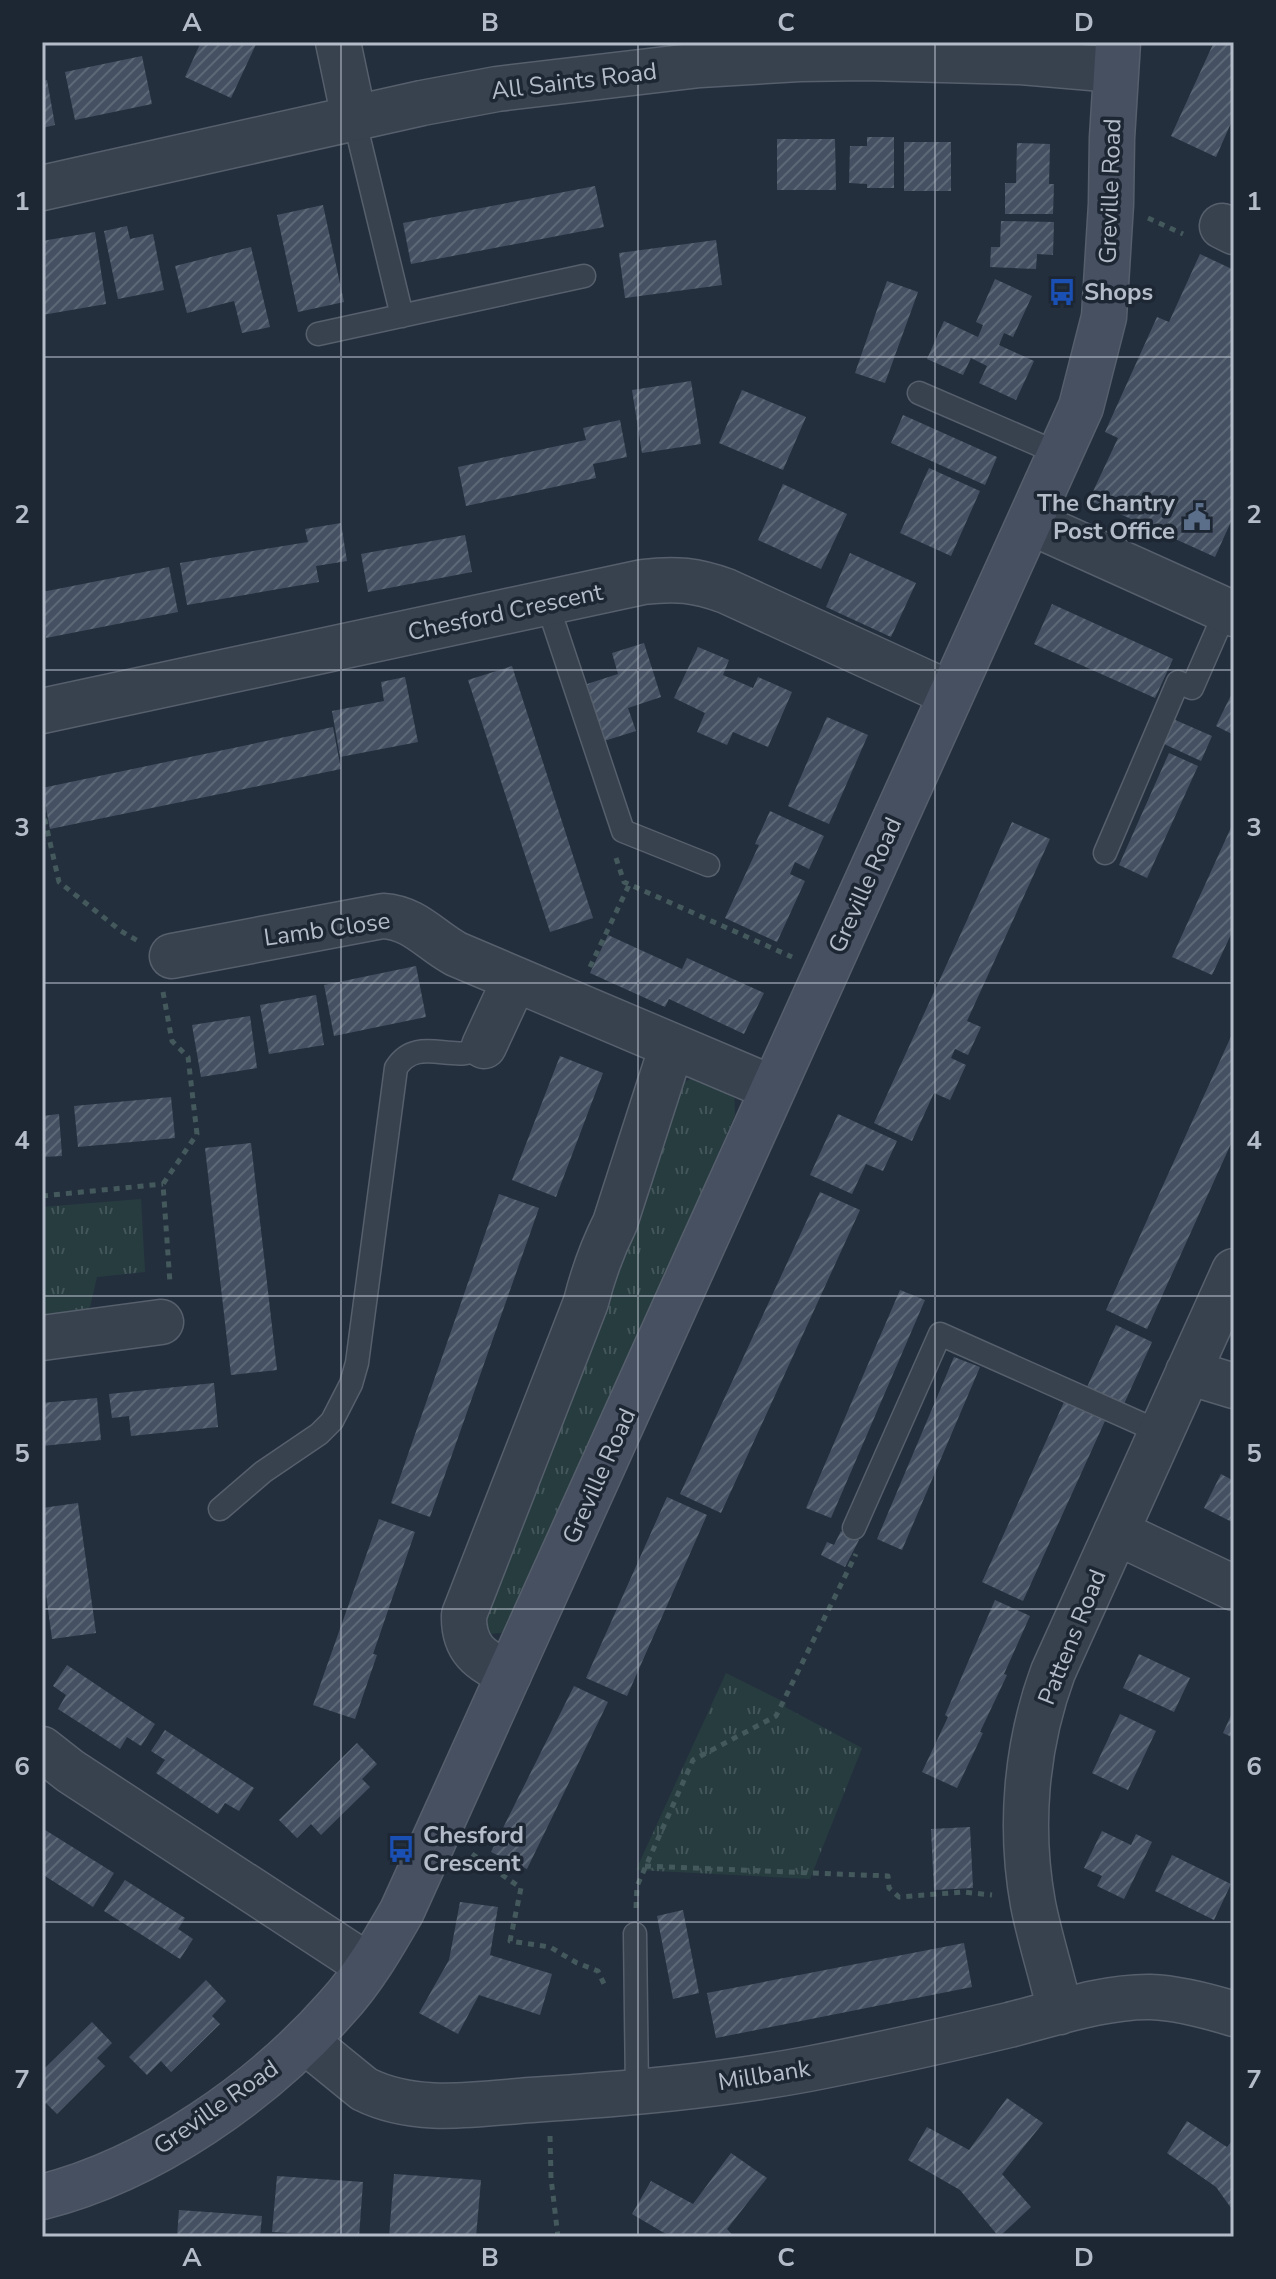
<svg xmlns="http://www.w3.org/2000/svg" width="1276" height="2279" font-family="'Nunito Sans',sans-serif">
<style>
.grass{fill:url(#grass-tufts)}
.building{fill:url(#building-hatch)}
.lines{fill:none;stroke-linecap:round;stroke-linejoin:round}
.lane-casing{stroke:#565f6c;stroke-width:25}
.street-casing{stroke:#565f6c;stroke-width:47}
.secondary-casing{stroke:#565f6c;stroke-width:47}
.path{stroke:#44595c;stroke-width:5;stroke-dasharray:6 6;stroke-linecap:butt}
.lane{stroke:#38414e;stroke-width:22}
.street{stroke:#38414e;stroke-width:44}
.secondary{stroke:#465061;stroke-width:44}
.grid{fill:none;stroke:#b4bcc9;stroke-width:2;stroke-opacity:0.55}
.labels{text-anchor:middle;stroke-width:7;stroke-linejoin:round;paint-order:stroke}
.street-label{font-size:24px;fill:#b4bcc9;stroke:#1d2633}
.poi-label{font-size:24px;font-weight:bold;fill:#b4bcc9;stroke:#1d2633;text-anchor:start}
.neatline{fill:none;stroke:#b4bcc9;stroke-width:3}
.grid-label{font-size:26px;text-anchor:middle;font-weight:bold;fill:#b4bcc9}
</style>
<defs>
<pattern id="grass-tufts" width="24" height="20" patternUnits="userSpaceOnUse" patternTransform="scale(2)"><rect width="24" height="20" fill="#263c3f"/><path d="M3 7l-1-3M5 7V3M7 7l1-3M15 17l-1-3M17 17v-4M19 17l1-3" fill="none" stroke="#435659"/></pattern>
<pattern id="building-hatch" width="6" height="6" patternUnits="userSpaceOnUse" patternTransform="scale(2)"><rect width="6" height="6" fill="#455162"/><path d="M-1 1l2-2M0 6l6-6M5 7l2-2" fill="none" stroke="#5d6877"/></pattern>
</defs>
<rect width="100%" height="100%" fill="#242f3e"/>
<path class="grass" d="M699,1075L734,1085L735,1115L508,1632L491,1634L482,1626L676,1086Z
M141,1199L145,1272L97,1277L90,1307L80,1315L42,1321V1207Z
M726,1673L786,1703L785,1707L862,1748L810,1879L636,1870Z"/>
<path class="building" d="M201,42H257L231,98L185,77Z
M1214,42H1234V124L1231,123L1216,157L1171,136Z
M142,56L152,104L75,120L65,72Z
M47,80L55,125L42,128V81Z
M867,137H894V188H867V184L849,183L850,146H867Z
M777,139H835L836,190H777Z
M904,142H951V191H904Z
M1017,143L1050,144L1049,184H1054L1053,214H1005V183H1016Z
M595,186L604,227L411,264L403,223Z
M323,205L344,302L298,312L277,215Z
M1001,221L1054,222L1053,255L1037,254L1036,269L990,267L991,247H1000Z
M127,226L130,239L153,234L164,290L118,299L104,231Z
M95,232L106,304L42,315V241Z
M716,240L722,285L625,298L619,253Z
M251,247L270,327L242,333L234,301L187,313L175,266Z
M1200,254L1234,270V515L1215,557L1089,500L1118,438L1105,432L1157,317L1169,322Z
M995,279L1032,296L1013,337L1004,333L999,345L1034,361L1016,400L979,383L987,366L971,358L963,375L927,359L944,321L978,337L983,325L976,322Z
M887,281L918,292L885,383L855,373Z
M691,381L701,444L642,453L632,390Z
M742,390L806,417L783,470L719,443Z
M903,415L997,457L985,485L891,443Z
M620,420L627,457L593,464L596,478L466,506L458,467L586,440L583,428Z
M929,468L980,491L951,556L900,533Z
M783,484L847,514L821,569L758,540Z
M341,523L347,561L316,566L319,582L187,605L180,563L308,542L305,529Z
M465,535L472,572L368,592L361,554Z
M850,553L916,583L891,637L826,607Z
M169,567L178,612L46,638L42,617V592Z
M1052,604L1173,659L1155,698L1034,644Z
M644,643L661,697L628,708L636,731L604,741L587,684L618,674L612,653Z
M698,647L729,660L723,675L753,688L758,677L792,692L768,747L733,732L727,745L697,732L705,713L674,698Z
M512,666L593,918L550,932L468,680Z
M405,677L418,742L340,757L332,711L384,701L381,682Z
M1234,689V735L1216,726Z
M827,717L868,735L829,824L788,806Z
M1173,719L1212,736L1201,761L1162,743Z
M333,727L341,769L50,829L42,788Z
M1169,753L1198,766L1147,878L1119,865Z
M770,811L824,836L809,869L795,862L790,874L805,881L777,942L725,918L759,845L755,844Z
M1234,821V928L1212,975L1172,957Z
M1012,822L1050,839L967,1021L981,1027L968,1055L955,1049L951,1058L966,1065L950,1100L934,1093L912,1141L874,1123Z
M608,935L682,969L687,958L764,993L744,1034L669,999L665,1007L590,973Z
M416,966L426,1017L334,1036L324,985Z
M316,995L324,1045L269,1054L260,1005Z
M250,1016L257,1068L201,1077L192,1025Z
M1234,1030V1137L1147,1329L1106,1310Z
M560,1056L603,1073L556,1197L512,1180Z
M171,1097L175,1138L78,1147L74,1106Z
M59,1114L62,1156L42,1157V1116Z
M838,1114L897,1141L883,1171L866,1164L852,1194L810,1175Z
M251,1143L277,1370L231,1375L205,1148Z
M820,1192L860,1210L721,1513L680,1494Z
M499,1194L539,1208L430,1517L391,1503Z
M900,1290L925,1300L831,1518L806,1508Z
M1116,1325L1152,1342L1124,1404L1087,1387Z
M954,1357L980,1367L902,1550L877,1539Z
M214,1383L218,1427L131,1436L129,1416L112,1418L109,1394Z
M97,1398L101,1440L42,1446V1403Z
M1064,1402L1105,1421L1023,1601L982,1582Z
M1221,1474L1234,1481V1523L1204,1508Z
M667,1497L707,1515L627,1696L586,1678Z
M78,1503L96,1633L52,1639L42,1564V1508Z
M379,1519L415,1532L373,1654L377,1655L355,1719L313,1705Z
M841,1531L859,1540L845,1567L821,1555L827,1542L834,1545Z
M995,1600L1030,1616L1004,1674L1007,1675L980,1732L983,1733L957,1788L922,1772L948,1717L945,1715Z
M1139,1654L1190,1678L1174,1712L1123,1688Z
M67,1665L155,1724L141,1746L127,1737L120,1749L58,1709L66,1695L53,1686Z
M574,1686L608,1702L527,1869L491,1852Z
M1234,1709V1738L1223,1733Z
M1120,1714L1156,1731L1128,1790L1092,1773Z
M165,1730L254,1788L239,1811L225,1803L218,1814L156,1773L165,1760L151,1751Z
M357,1743L377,1764L362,1779L370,1787L321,1835L311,1824L297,1838L279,1820Z
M970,1827L973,1888L934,1890L931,1829Z
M42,1828L114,1873L93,1907L42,1874Z
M1102,1831L1131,1845L1136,1834L1152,1842L1124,1899L1097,1886L1102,1876L1084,1868Z
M1172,1855L1231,1884L1214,1920L1155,1891Z
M125,1880L185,1918L178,1929L193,1939L180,1959L104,1911Z
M460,1902L498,1907L490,1955L552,1974L540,2015L479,1995L458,2034L419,2013L449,1960Z
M683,1910L699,1993L673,1999L657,1916Z
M964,1943L972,1987L716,2038L707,1993Z
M206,1980L226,2001L212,2016L220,2024L171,2072L161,2061L147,2075L129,2057Z
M92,2022L112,2043L97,2058L105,2066L57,2114L46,2103L42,2107V2071Z
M1007,2098L1043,2123L1002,2174L1031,2207L999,2237L960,2190L908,2160L927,2127L969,2150Z
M1187,2121L1227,2147L1234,2139V2212L1216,2187L1167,2153Z
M731,2153L767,2178L727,2229L734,2237H671L632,2214L651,2181L693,2204Z
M394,2174L481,2180L476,2237H389Z
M277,2176L363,2182L359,2237L272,2232Z
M179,2210L262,2216L260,2237H177Z"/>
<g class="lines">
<g class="lane-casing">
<path id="lane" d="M354,118L402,316
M318,334L584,276
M919,393L1060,454
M547,603L623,831L708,865
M1105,853L1178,682L1192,688L1226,610
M220,1509L263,1472L319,1434L332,1421L351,1384L357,1363L396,1068C418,1033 456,1067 484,1046
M854,1528L940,1334L1162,1433
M635,1934L637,2090"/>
</g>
<g class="street-casing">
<path id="street" d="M338,42L354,118
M42,188L422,103L497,89L700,65L799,59L866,58L1021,62L1115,70
M1222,226L1234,232
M1030,522L1234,614
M42,711L643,582C676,578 696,580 726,591L951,694
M172,956L383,916C415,918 430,940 456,954L772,1088
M484,1046L515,979
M42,1338L161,1322
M1188,1372L1234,1386
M1116,1532L1234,1588
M509,1674C480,1660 463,1649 464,1615L586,1302C593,1274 602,1249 615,1223L672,1046
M42,1749L70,1771L368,1966
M1060,2012C1052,1975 1040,1940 1033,1904C1019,1827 1026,1745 1053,1672L1234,1271
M305,2041L364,2089C416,2115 476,2104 531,2100C623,2094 717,2086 808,2069C875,2056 942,2041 1009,2025C1053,2014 1105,1996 1151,1997C1178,1998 1208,2006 1234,2014"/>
</g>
<g class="secondary-casing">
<path id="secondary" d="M42,2197C152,2169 262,2092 337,2007C363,1979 383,1944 402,1911L1081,407L1104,317L1111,204L1112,138L1118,42"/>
</g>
<path class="path" d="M1148,218L1183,234
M42,807L59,882L121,931L138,941
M616,858L624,882L792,957
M590,967L629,885
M163,992L172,1041L188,1057L197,1134L163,1184L170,1283
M42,1196L163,1184
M472,1854L521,1888L510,1941L550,1947L577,1963L598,1971L604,1984H607
M645,1866L888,1876L889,1888L899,1897L963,1892L992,1895
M636,1908L637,1886L693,1760L776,1716L856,1554
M550,2136L551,2178L558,2237"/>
<use href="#lane" class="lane"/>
<use href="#street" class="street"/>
<use href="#secondary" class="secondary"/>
</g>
<path class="grid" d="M341,42V2237M638,42V2237M935,42V2237M42,357H1234M42,670H1234M42,983H1234M42,1296H1234M42,1609H1234M42,1922H1234"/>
<defs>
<g id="bus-bare" transform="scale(2.16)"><path d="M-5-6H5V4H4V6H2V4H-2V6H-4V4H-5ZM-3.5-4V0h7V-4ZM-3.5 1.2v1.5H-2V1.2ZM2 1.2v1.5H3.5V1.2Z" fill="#1a4fb4" stroke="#1d2633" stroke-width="2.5" paint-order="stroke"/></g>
<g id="civic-bare" transform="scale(2.16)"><path d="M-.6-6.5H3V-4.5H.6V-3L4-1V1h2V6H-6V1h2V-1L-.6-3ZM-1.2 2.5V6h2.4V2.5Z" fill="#5c6f8a" stroke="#1d2633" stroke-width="2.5" paint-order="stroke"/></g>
</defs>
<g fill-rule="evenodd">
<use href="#bus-bare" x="1062" y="292"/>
<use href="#civic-bare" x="1197" y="517"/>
<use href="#bus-bare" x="401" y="1849"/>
</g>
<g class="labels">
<g class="street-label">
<text transform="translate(574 81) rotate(-7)" y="8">All Saints Road</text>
<text transform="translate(1110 191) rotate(-88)" y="8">Greville Road</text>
<text transform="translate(505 612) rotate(-12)" y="8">Chesford Crescent</text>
<text transform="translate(865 885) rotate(-66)" y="8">Greville Road</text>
<text transform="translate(327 929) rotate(-8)" y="8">Lamb Close</text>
<text transform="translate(599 1476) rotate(-66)" y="8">Greville Road</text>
<text transform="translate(1072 1637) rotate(-68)" y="8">Pattens Road</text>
<text transform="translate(764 2075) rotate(-9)" y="8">Millbank</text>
<text transform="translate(216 2107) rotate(-35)" y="8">Greville Road</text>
</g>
<g class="poi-label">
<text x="1084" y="300">Shops</text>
<text x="1175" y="511" text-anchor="end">The Chantry<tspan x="1175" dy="28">Post Office</tspan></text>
<text x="423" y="1843">Chesford<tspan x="423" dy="28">Crescent</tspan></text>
</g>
</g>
<rect width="1276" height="2279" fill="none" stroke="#1d2633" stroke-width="88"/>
<rect x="44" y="44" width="1188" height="2191" class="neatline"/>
<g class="grid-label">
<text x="192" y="31">A</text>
<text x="490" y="31">B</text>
<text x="786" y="31">C</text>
<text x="1084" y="31">D</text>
<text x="22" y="210">1</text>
<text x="1254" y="210">1</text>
<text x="22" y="523">2</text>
<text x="1254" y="523">2</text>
<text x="22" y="836">3</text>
<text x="1254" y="836">3</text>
<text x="22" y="1149">4</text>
<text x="1254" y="1149">4</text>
<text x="22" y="1462">5</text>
<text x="1254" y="1462">5</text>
<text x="22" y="1775">6</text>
<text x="1254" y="1775">6</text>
<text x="22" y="2088">7</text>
<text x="1254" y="2088">7</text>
<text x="192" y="2266">A</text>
<text x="490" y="2266">B</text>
<text x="786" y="2266">C</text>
<text x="1084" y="2266">D</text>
</g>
</svg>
